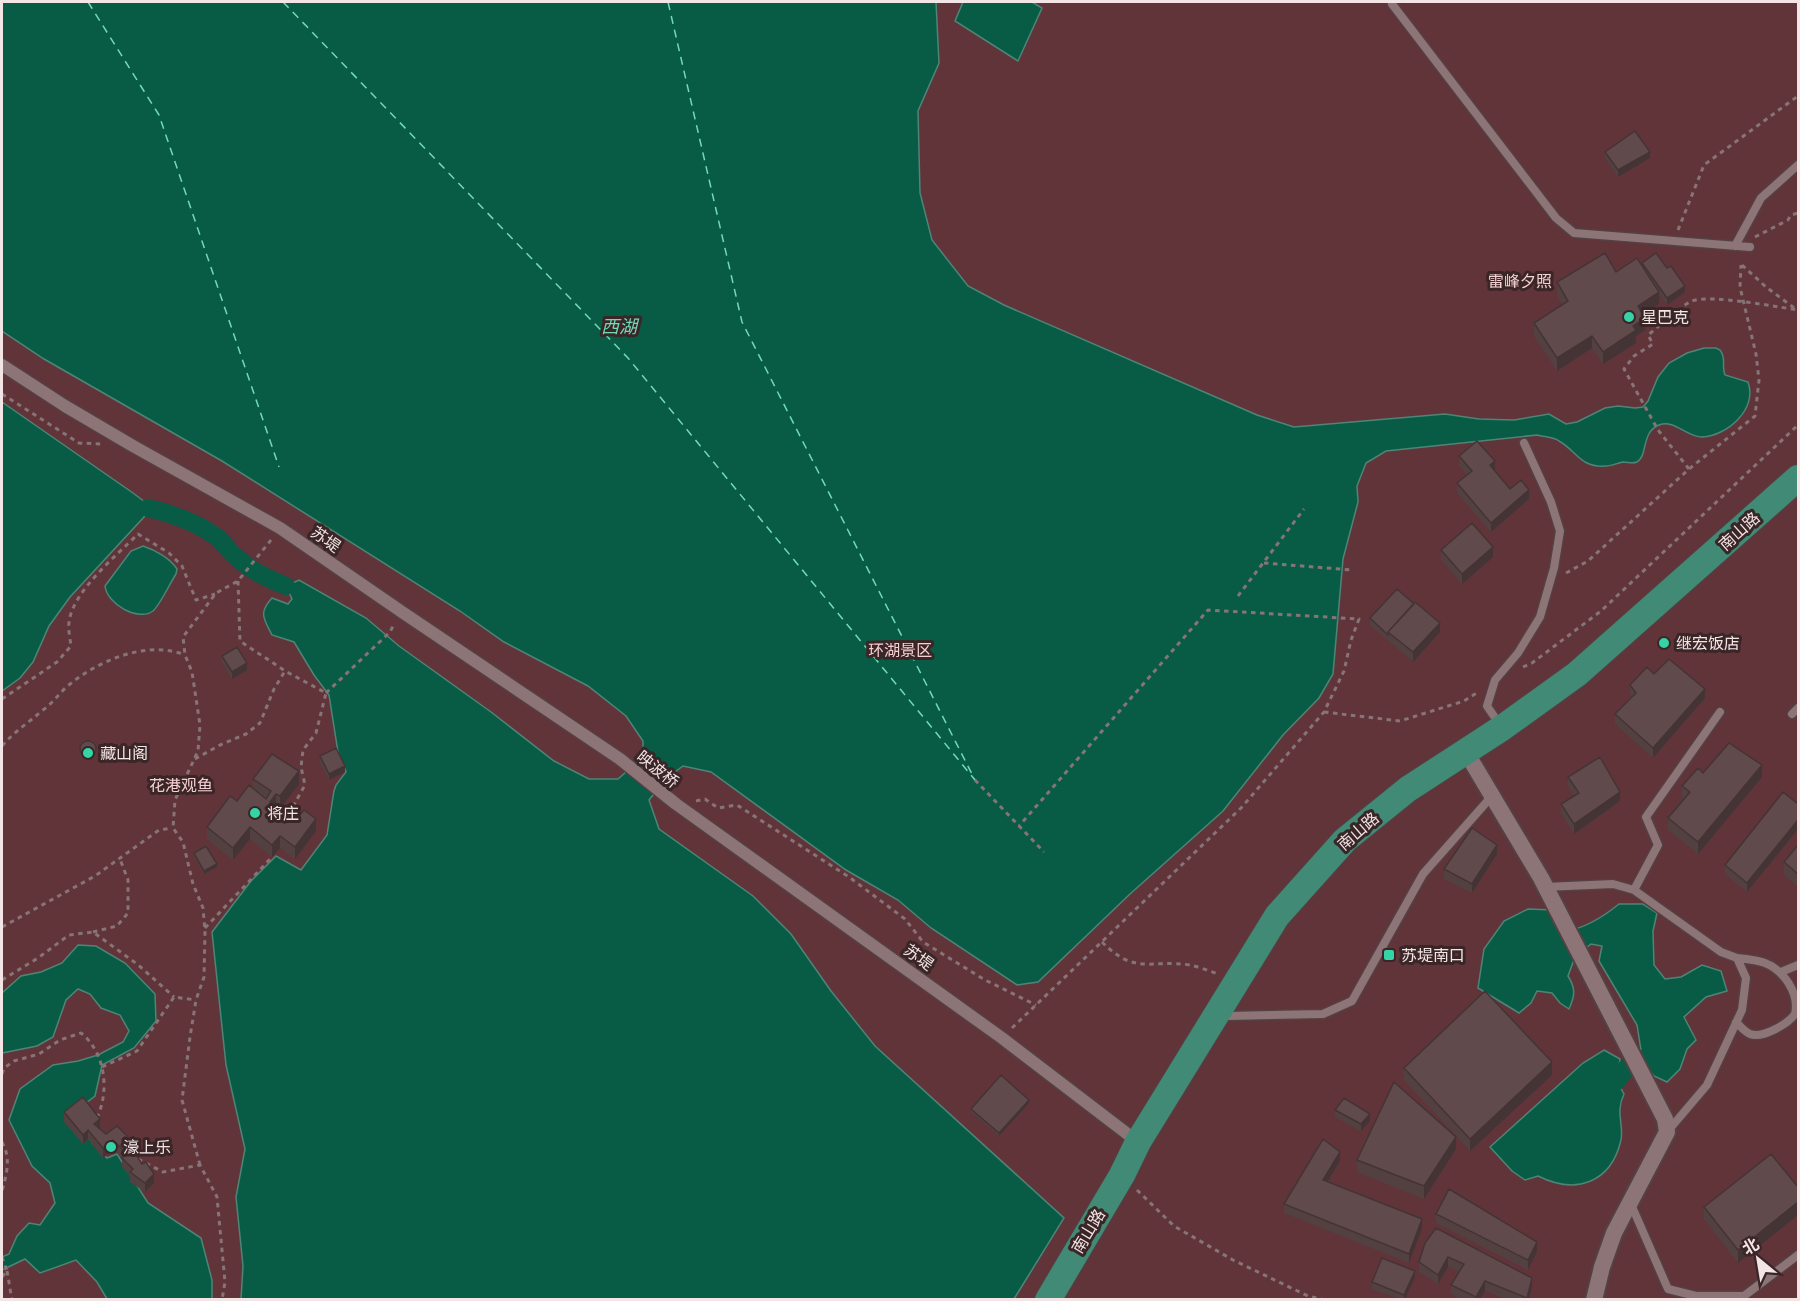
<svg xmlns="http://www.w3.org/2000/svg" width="1800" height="1301" font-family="Manrope,'Noto Sans SC',sans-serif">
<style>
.green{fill:#61343a}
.water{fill:#085c46;stroke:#4e8576;stroke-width:1.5}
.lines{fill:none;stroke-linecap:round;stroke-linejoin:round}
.canal{stroke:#085c46;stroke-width:18}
.ferry{stroke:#71dab7;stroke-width:1.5;stroke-dasharray:8 6;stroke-linecap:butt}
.service-casing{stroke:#534143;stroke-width:11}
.pedestrian-casing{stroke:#534143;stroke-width:15}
.minor-casing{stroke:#534143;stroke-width:20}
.primary-casing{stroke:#534143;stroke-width:28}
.path{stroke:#867476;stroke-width:3;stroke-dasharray:4.5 4.5;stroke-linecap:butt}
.service{stroke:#8d7477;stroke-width:8}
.pedestrian{stroke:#8d7477;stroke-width:12}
.minor{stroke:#8d7477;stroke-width:16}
.primary{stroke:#418a76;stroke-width:26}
.wall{fill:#534041}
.shaded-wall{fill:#443435}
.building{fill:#614a4c;stroke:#443435;stroke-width:1.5}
.poi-dot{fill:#34d4a7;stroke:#3a2527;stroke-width:2}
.labels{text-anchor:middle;stroke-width:6;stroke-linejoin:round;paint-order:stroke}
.park-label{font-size:16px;fill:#f7d0d3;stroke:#3a2527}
.poi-label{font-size:16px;fill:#f3e4e6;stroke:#3a2527;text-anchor:start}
.street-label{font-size:16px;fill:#f3e4e6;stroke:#3a2527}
.water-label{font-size:18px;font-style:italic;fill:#71dab7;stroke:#3a2527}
</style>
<rect width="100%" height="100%" fill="#3a2527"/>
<path class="green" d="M2,2H1798V1299H2Z"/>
<path class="water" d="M2,2H936L939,63L918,111L920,193L932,240L968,286L1004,305L1257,415L1294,427L1445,414L1479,419L1514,420L1549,414L1566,424L1577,422L1605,408L1618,406L1635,408L1643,407L1648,401L1658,377L1669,363L1687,353L1704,348H1716L1720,350C1727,359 1721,366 1725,375L1748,382C1758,409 1727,436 1702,437C1687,437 1674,419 1659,425C1641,432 1648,456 1637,462C1632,464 1628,462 1623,462C1617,463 1612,466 1606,466C1580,468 1577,451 1559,441C1554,437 1544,437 1537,435L1386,451L1366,463L1357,486L1358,502L1343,559L1333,674L1319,698L1283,735L1223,811L1130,894L1038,982L1017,985L931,928L898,900L846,870L711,772L683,766L667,778L649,800L659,829L753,896L791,934L831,991L875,1046L1064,1218L1014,1299H241L243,1266L236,1197L245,1149L226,1065L212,932L251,881L276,856L301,870L327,835L334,791L336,785L346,772L338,752L329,695L314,675L294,642L272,635C264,619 258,613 272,598L288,604L292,599L286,586L299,580L366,618L399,646L491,712L554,761L589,779H618L643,757V741L626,716L588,686L504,642L460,611L222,461L44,359L2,331Z
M963,2H1032L1042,8L1018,61L955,21Z
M2,402L133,493L145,502L148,508L144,517L70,597L49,626L33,662L20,678L2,691Z
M143,546C155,550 170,558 177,569L176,574C170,583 160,605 153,611C138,622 107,604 105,586L131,551Z
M1619,904H1643L1657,913L1653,931L1654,965L1665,979L1681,977L1702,965L1721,971L1727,991L1706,997L1684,1017L1696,1040L1687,1049L1680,1069L1667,1082L1654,1076L1643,1063L1637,1025L1599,961L1602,946L1591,944L1575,957L1568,976C1576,989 1575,995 1569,1009L1560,1003L1552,993L1537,991L1531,1003L1519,1013L1478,988L1484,949L1504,921L1528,909L1554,910L1566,931C1586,928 1603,917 1619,904Z
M78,945L96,946L125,963L155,994L156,1021L134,1048L102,1065L95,1096L86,1103L92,1143L107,1158L117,1154L148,1203L201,1238L212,1280V1299H107L97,1282L76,1260L40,1273L25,1259L2,1270V1257L9,1254L17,1236L29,1223L40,1225L55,1203L50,1183L32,1166L9,1120L20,1089L53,1065L78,1061L98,1055L123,1042L129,1031L120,1015L101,1008L90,994L78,989L66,1000L53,1037L37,1046L2,1053V993L21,976L41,972L62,963Z
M1604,1050L1620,1059L1617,1081L1624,1094C1615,1113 1624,1123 1621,1140C1611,1183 1576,1195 1538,1176L1525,1180L1512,1171L1490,1147L1583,1063Z"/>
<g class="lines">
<path class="canal" d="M148,508C173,514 197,522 218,538C224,543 228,550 234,555C250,570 266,578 286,586
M1617,1081L1627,1067L1641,1059"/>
<path class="ferry" d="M88,2L159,115L279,467
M283,2L628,358L975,780L742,322L668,2"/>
<g class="service-casing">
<path id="service" d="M1392,4L1556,218L1574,233L1750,247
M1735,246L1761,198L1798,165
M1792,714L1798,708
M1500,725L1487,706L1495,680L1518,653L1540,617L1554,568L1560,531L1551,502L1524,443
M1545,887L1613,884L1634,890L1721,952L1737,958L1746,978L1742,1010L1707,1085L1667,1132
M1634,890L1658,845L1646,817L1720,712
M1781,972L1798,965
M1221,1013L1228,1016L1323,1014L1352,1001L1423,874L1492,796
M1736,1022C1740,1026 1745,1032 1750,1034C1762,1039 1788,1024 1795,1014C1800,993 1783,970 1765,963C1757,960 1746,959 1737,958
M1630,1202L1668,1289L1696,1296H1744L1798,1255"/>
</g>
<g class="pedestrian-casing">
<path id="pedestrian" d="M2,365L65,406L133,446L280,528L402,612L620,759L676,804L1002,1038L1138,1142"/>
</g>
<g class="minor-casing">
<path id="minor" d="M1466,752L1541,878L1665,1119L1667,1132L1614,1233L1602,1267L1594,1300"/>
</g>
<g class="primary-casing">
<path id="primary" d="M1048,1300L1122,1175L1138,1142L1277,916L1345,840L1408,789L1502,728L1577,674L1798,478"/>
</g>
<path class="path" d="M1678,230L1704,165L1798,96
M1755,237L1788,220L1791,215L1798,213
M1742,265L1766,287L1797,310
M2,394L79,443L102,444
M1689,469L1658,430L1624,369L1634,356L1653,344L1648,335C1658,327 1682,305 1692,301C1709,294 1778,307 1798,310
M1264,563L1352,570
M1566,573L1588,561L1689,469L1755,416L1759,380L1756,354L1740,287L1741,265
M238,581L240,641L285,671L326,693L316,733L303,750L301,767L305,785L287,817
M1238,596L1304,509
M1523,667L1532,663L1601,611L1798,425
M326,693L390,632L394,624
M2,699L57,662L71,646C70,638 68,630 69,622C73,591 116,556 138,534L169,553L182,566L196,600L215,594
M1324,712L1400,721L1464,701L1478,692
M2,746C15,731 28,723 43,710C53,703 60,692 70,684C100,660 147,640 185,655
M195,759L220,745L246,734L260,723L274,689L285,671
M975,780L1044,852
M696,801L705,799L718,808L737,805L849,877L905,919L923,942L985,980L1036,1005
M2,927L95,876L159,830L172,828
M205,928L272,857
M93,932L117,926L128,913V880L120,859
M1102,942C1136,976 1149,959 1190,965C1199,967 1209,971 1218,974
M2,980L38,958L69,935L93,932L137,964L174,997
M1012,1028L1241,808L1324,712L1344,671L1351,640L1359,619L1208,610L1019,826
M102,1067L137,1051L174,997L196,1000
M2,1074L4,1068L14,1061L39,1054L60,1040L81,1033C106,1053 110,1092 96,1120
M2,1142C11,1158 7,1173 2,1191
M138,1159L163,1172L200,1165L217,1197L225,1282L222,1300
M200,1165L182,1100L190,1037L196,1000L204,977L205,931L203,908L193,884L183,842L173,828L175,800L198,751L200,725L192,672L185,655L183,637L216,593L238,581L271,540
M1137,1190L1174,1226L1233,1260L1308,1296L1325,1300
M2,1257L7,1271L2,1277
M7,1271L12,1300"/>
<use href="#service" class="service"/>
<use href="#pedestrian" class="pedestrian"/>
<use href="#minor" class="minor"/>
<use href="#primary" class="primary"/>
</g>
<path class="wall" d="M1605,152L1650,158L1618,177L1605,158Z
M1642,263L1685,292L1667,305L1659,294V304L1643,315L1645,330L1636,336V343L1603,364L1592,348L1557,371L1534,336V323L1563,305L1557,295V282L1616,272L1642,265Z
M1459,456L1495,471L1510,489L1529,499L1491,532L1457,493V483L1467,475L1459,466Z
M1441,550L1493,557L1462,584L1441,560Z
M1414,604L1440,632L1413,662L1370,625V618Z
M222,656L247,670L232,679L222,662Z
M1654,674L1705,698L1653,758L1615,724V714L1632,697L1630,694V685Z
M81,745L96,755L92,759L85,760L80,754Z
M320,756L345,772L329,780L320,763Z
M1703,773L1762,777L1698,854L1668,830V818L1684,800L1682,798V786Z
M1568,777L1620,801L1574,834L1561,813V804L1574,796L1568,786Z
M253,779L299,784L280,809L276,806L295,821L316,831L295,859L280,848L272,857L250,839L233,860L207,839V827L237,801L253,789Z
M1798,804V829L1747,892L1725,874V865Z
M1798,845V887L1784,875V862Z
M194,853L217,867L204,874L194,856Z
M1497,854L1472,893L1444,879V869Z
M1404,1068L1552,1075L1470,1151L1404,1080Z
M1029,1103L999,1136L971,1112V1109Z
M1335,1110L1370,1121L1361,1131L1335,1117Z
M64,1112L100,1129L106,1134L136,1155L154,1183L145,1192L130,1182V1176L122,1167V1158L113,1149L103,1158L88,1139L83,1144L64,1122Z
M1456,1149L1424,1199L1357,1172V1160Z
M1340,1161L1328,1181L1422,1229L1409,1263L1284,1213V1204Z
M1798,1187V1215L1738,1263L1704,1219V1207Z
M1436,1214L1537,1252L1528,1270L1436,1223Z
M1425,1243L1532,1287L1529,1299H1506L1485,1291L1480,1299H1461L1451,1294V1285L1459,1272L1448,1267L1438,1284L1419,1272V1262Z
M1415,1277L1405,1299H1399L1372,1289V1282Z"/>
<path class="shaded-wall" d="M1650,152V158L1618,177V170Z
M1685,286V292L1667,305V298Z
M1659,292V304L1638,318V306Z
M1645,318V330L1636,336V343L1603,364V352L1633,326Z
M1592,336V348L1557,371V358Z
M1495,461V471L1490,465Z
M1529,490V499L1491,532V523Z
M1493,547V557L1462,584V574Z
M1440,623V632L1413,662V652Z
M247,663V670L232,679V672Z
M1705,689V698L1653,758V748Z
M1762,765V777L1698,854V842Z
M345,766V772L329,780V774Z
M299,771V784L280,809V796Z
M1620,792V801L1574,834V824Z
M276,794V806L270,802Z
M316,819V831L295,859V847Z
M1798,820V829L1747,892V883Z
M250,827V839L233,860V848Z
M280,836V848L272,857V845Z
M1497,845V854L1472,893V884Z
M217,864V867L204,874V871Z
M1552,1062V1075L1470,1151V1139Z
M1029,1100V1103L999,1136V1133Z
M1370,1114V1121L1361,1131V1124Z
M100,1119V1129L94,1124Z
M88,1130V1139L83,1144V1135Z
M1456,1137V1149L1424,1199V1186Z
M113,1140V1149L103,1158V1148Z
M136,1145V1155L133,1150Z
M1340,1152V1161L1323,1189V1180Z
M154,1174V1183L145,1192V1183Z
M1798,1202V1215L1738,1263V1250Z
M1422,1219V1229L1409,1263V1254Z
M1537,1242V1252L1528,1270V1260Z
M1448,1257V1267L1438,1284V1275Z
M1415,1271V1277L1405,1299H1404V1295Z
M1532,1278V1287L1529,1299H1527Z
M1485,1281V1291L1480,1299H1476V1297Z"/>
<path class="building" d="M1635,131L1650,152L1618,170L1605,152Z
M1605,253L1616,272L1637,258L1659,292L1638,306L1645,318L1633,326L1636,330L1603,352L1592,336L1557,358L1534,323L1568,301L1557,282Z
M1656,253L1667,268L1671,266L1685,286L1667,298L1642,263Z
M1477,441L1495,461L1490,465L1510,489L1521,480L1529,490L1491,523L1457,483L1472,471L1459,456Z
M1472,523L1493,547L1462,574L1441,550Z
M1397,589L1414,604L1388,632V635L1370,618Z
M1415,602L1440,623L1413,652L1388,632Z
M237,647L247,663L232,672L222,656Z
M1669,659L1705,689L1653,748L1615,714L1636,693L1630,685L1647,667L1654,674Z
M80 749a8 8 0 1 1 16 0a8 8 0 1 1-16 0Z
M1729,743L1762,765L1698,842L1668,818L1690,792L1682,786L1698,768L1703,773Z
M336,748L345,766L329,774L320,756Z
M272,754L299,771L280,796L276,794L270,802L295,821L304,810L316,819L295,847L280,836L272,845L250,827L233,848L207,827L230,796L237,801L249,785L266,799L271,791L253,779Z
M1600,757L1620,792L1574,824L1561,804L1579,793L1568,777Z
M1783,792L1798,804V820L1747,883L1725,865Z
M1472,828L1497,845L1472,884L1444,869Z
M1798,845V874L1784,862Z
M206,846L217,864L204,871L194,853Z
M1485,991L1552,1062L1470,1139L1404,1068Z
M1001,1075L1029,1100L999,1133L971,1109Z
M1394,1082L1456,1137L1424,1186L1357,1160Z
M83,1097L100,1119L94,1124L106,1134L117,1126L136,1145L133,1150L142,1164L146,1162L154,1174L145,1183L130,1172L133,1169L122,1158L126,1153L113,1140L103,1148L88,1130L83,1135L64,1112Z
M1344,1098L1370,1114L1361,1124L1335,1110Z
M1323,1139L1340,1152L1323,1180L1422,1219L1409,1254L1284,1204Z
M1771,1154L1798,1187V1202L1738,1250L1704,1207Z
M1449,1189L1537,1242L1528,1260L1436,1214Z
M1436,1228L1532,1278L1527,1298L1485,1281L1476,1297L1451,1285L1464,1264L1448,1257L1438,1275L1419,1262L1425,1243Z
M1382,1258L1415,1271L1404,1295L1372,1282Z"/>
<g class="poi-dot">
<circle cx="1629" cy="317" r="6"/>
<circle cx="1664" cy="643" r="6"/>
<circle cx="88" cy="753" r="6"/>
<circle cx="255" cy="813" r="6"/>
<rect x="1383" y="949" width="12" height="12" rx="3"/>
<circle cx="111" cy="1147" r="6"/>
</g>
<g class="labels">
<g class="park-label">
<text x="1520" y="287">雷峰夕照</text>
<text x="900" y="656">环湖景区</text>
<text x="181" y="791">花港观鱼</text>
</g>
<g class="poi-label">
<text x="1641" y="323">星巴克</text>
<text x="1676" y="649">继宏饭店</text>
<text x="100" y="759">藏山阁</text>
<text x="267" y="819">将庄</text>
<text x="1401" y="961">苏堤南口</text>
<text x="123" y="1153">濠上乐</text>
</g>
<g class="street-label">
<text transform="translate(1739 531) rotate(-42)" y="6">南山路</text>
<text transform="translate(326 539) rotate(35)" y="6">苏堤</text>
<text transform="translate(658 769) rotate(39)" y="6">映波桥</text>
<text transform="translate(1358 831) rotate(-41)" y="6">南山路</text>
<text transform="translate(919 957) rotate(36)" y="6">苏堤</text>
<text transform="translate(1088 1231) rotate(-59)" y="6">南山路</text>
</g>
<g class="water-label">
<text x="619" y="333">西湖</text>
</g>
</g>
<rect width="1800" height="1301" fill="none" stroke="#f3e4e6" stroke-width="6"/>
<g transform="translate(1758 1259) rotate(330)" stroke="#3a2527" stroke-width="4.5" paint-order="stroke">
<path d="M0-4.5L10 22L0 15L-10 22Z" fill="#f3e4e6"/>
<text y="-9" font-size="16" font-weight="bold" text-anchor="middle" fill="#f3e4e6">北</text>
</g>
</svg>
